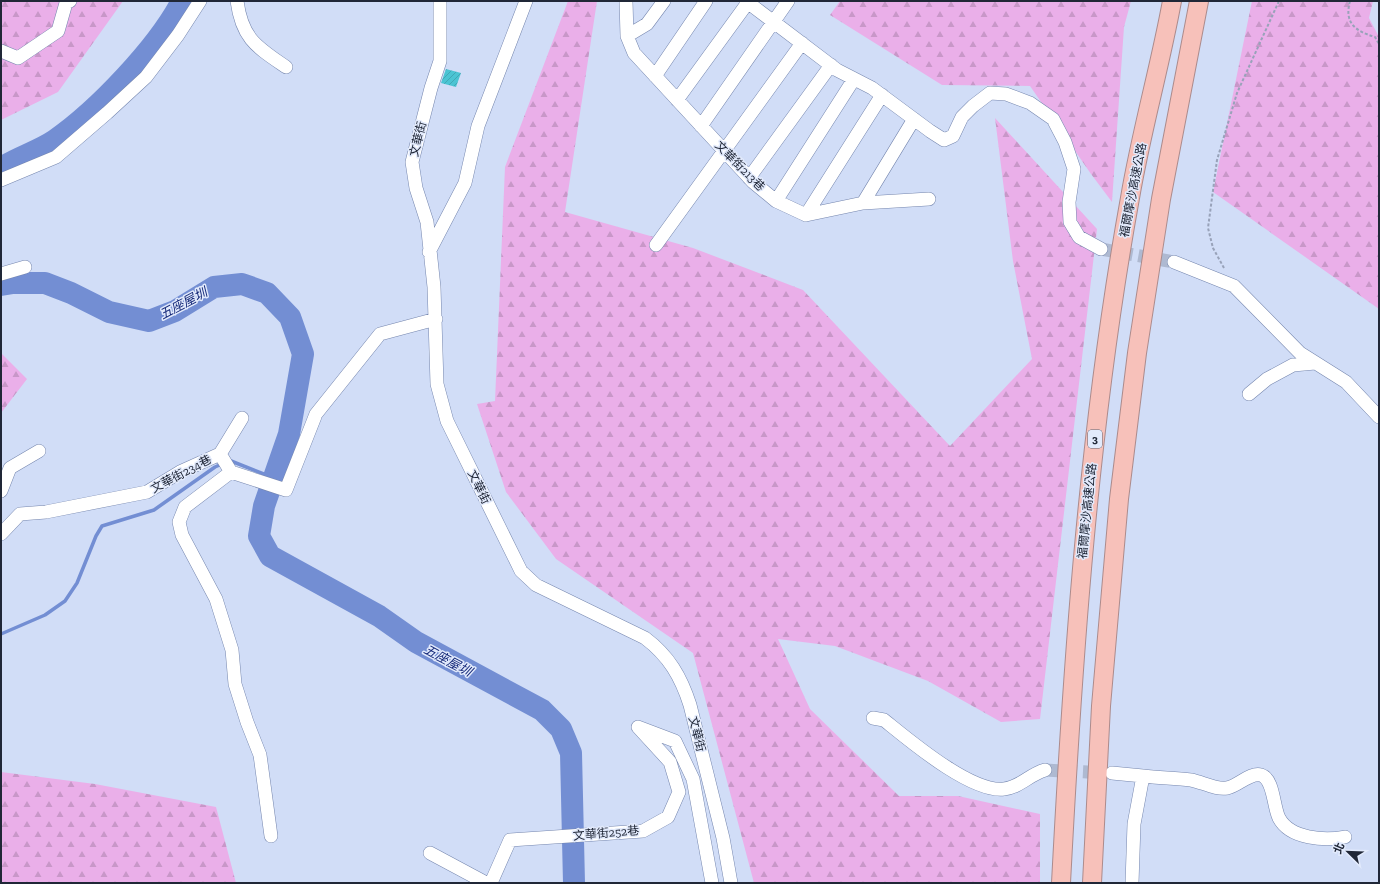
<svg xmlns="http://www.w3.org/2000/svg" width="1380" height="884" font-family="'Zilla Slab','Noto Sans TC',serif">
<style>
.forest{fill:url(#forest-firs)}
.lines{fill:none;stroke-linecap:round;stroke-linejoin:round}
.stream{stroke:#738ed3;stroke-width:3.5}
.river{stroke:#738ed3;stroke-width:22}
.building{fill:url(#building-hatch)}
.minor-tunnel{stroke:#aeb9d1;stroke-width:13;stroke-dasharray:13 6;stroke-linecap:butt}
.minor-casing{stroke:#7586ae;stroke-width:14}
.highway-casing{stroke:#ac8b8c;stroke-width:20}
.path{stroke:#98a2b9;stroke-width:2;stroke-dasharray:3 2;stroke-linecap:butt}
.minor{stroke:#fff;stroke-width:13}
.highway{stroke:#f7c1ba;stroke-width:18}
.labels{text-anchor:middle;stroke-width:3;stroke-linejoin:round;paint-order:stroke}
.shield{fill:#e2eafc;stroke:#5a6272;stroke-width:1}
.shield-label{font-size:11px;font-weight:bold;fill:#202737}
.street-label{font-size:12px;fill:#202737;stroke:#e2eafc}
.water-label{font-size:13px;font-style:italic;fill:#152979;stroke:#e2eafc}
</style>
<defs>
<pattern id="forest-firs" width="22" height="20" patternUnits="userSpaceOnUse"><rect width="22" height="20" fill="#eaafe9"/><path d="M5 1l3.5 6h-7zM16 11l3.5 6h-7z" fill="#c897c8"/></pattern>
<pattern id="building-hatch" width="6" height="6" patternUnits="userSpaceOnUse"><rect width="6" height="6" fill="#4bc4d3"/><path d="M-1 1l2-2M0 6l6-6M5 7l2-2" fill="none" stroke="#41a8b6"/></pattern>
</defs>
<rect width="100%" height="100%" fill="#d1ddf7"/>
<path class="forest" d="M1,1H123L58,92L1,120Z
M568,1H597L565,212L693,248L803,290L950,446L1032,359L1013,261L995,118L1097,229L1040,719L1001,722L928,681L835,646L778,639L810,709L899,796H958L1040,814V883H754L693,653L556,559L506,492L477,404L495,401L505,167Z
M840,1H1131L1124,27L1112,202L1091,174L1030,86L942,85L830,15Z
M1252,1H1373L1369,18L1379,37V309L1213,192Z
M1,353L27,379L1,413Z
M1,772L95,784L216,807L236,883H1Z"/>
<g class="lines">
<path class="stream" d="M228,462L231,461L274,478
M1,634L45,615L65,601L77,583L96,536L102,526L154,510L215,467L222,464"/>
<path class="river" d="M1,168C18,157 39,151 55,140C98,110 158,47 182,1
M1,285L13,283H45L71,293L109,312L149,321L175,311L214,287L242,284L267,293L290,317L303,354L289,434L264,506L259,536L270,556L379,616L416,642L542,710L561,729L571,753L574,883"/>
</g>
<path class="building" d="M446,69L461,73L456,87L441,83Z"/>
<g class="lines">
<path class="minor-tunnel" d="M1101,249L1174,262
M1045,770L1106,773"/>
<g class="minor-casing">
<path id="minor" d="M237,1C242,39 257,47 286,67
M440,1V61L431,88L412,162L416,188L427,222L434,287L437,384L447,421L521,571L536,585L645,638C669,656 681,677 690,705L723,838L731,883
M626,1L627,36L634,53L753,182L776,201L806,215L863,203L929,199
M746,1L837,70L872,88L930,131L944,140L953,136L962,117L973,106L990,93L1006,94L1030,103L1053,119L1065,142L1074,169L1069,202L1070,222L1079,237L1101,249
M627,36L647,24L664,1
M1,51L18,58L58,31L66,3L70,1
M655,76L706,1
M677,100L749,1
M701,126L788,1
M749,178L831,65
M1,180L56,157L107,113L146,77L178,35L200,1
M776,201L854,79
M863,203L914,119
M806,215L882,95
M656,245L802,43
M429,252L465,183L478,126L526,1
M1174,262L1234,286L1300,353L1346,382L1379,417
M1,274L25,267
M1249,394L1267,379L1293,365L1315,363
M220,454L242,418
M231,472L185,507L179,522L182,535L216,599L232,650L235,684L247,722L260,755L271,836
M1,491L10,468L39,451
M1,534L20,514L46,512L147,492L180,472L220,454L231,472L286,490L316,414L380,334L436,319
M873,718L884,720C909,740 971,793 1004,789C1021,787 1028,775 1045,770
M1112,773L1143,776L1134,824L1132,883
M1143,776C1159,778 1175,778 1191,780C1202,782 1216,790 1227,788C1238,786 1250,772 1261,775C1274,779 1273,806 1279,818C1290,839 1325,841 1345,837
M430,853L486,883
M491,883L510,840L643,831L668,817L679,792L670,762L638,727L675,741L693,779L712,883"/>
</g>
<g class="highway-casing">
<path id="highway" d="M1061,883C1073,654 1089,424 1130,198C1141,132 1160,67 1172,1
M1092,883L1101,706L1119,499L1137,353L1161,199L1199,1"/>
</g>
<path class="path" d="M1350,1C1344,23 1355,31 1375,37L1379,44
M1224,268L1213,248L1208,228L1217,160L1237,93L1279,1"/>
<use href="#minor" class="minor"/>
<use href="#highway" class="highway"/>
</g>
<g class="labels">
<rect class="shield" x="1088" y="430" width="14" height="18" rx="3"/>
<g class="shield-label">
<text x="1095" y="443">3</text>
</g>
<g class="street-label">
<text transform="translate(418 139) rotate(-76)" y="4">文華街</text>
<text transform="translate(740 166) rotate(45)" y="4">文華街213巷</text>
<text transform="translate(1133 190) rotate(-79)" y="4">福爾摩沙高速公路</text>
<text transform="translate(181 474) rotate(-28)" y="4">文華街234巷</text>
<text transform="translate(479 487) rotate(64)" y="4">文華街</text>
<text transform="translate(1087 511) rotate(-84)" y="4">福爾摩沙高速公路</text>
<text transform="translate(697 734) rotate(76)" y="4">文華街</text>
<text transform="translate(606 833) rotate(-5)" y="4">文華街252巷</text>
</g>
<g class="water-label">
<text transform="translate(183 303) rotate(-28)" y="5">五座屋圳</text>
<text transform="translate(448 660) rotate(28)" y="5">五座屋圳</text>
</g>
</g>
<rect width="1380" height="884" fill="none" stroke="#202737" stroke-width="4"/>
<g transform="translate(1348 852) rotate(293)" stroke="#e2eafc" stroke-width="3" paint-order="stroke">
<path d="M0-3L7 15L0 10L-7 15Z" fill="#202737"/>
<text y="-6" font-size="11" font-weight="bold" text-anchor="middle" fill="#202737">北</text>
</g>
</svg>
